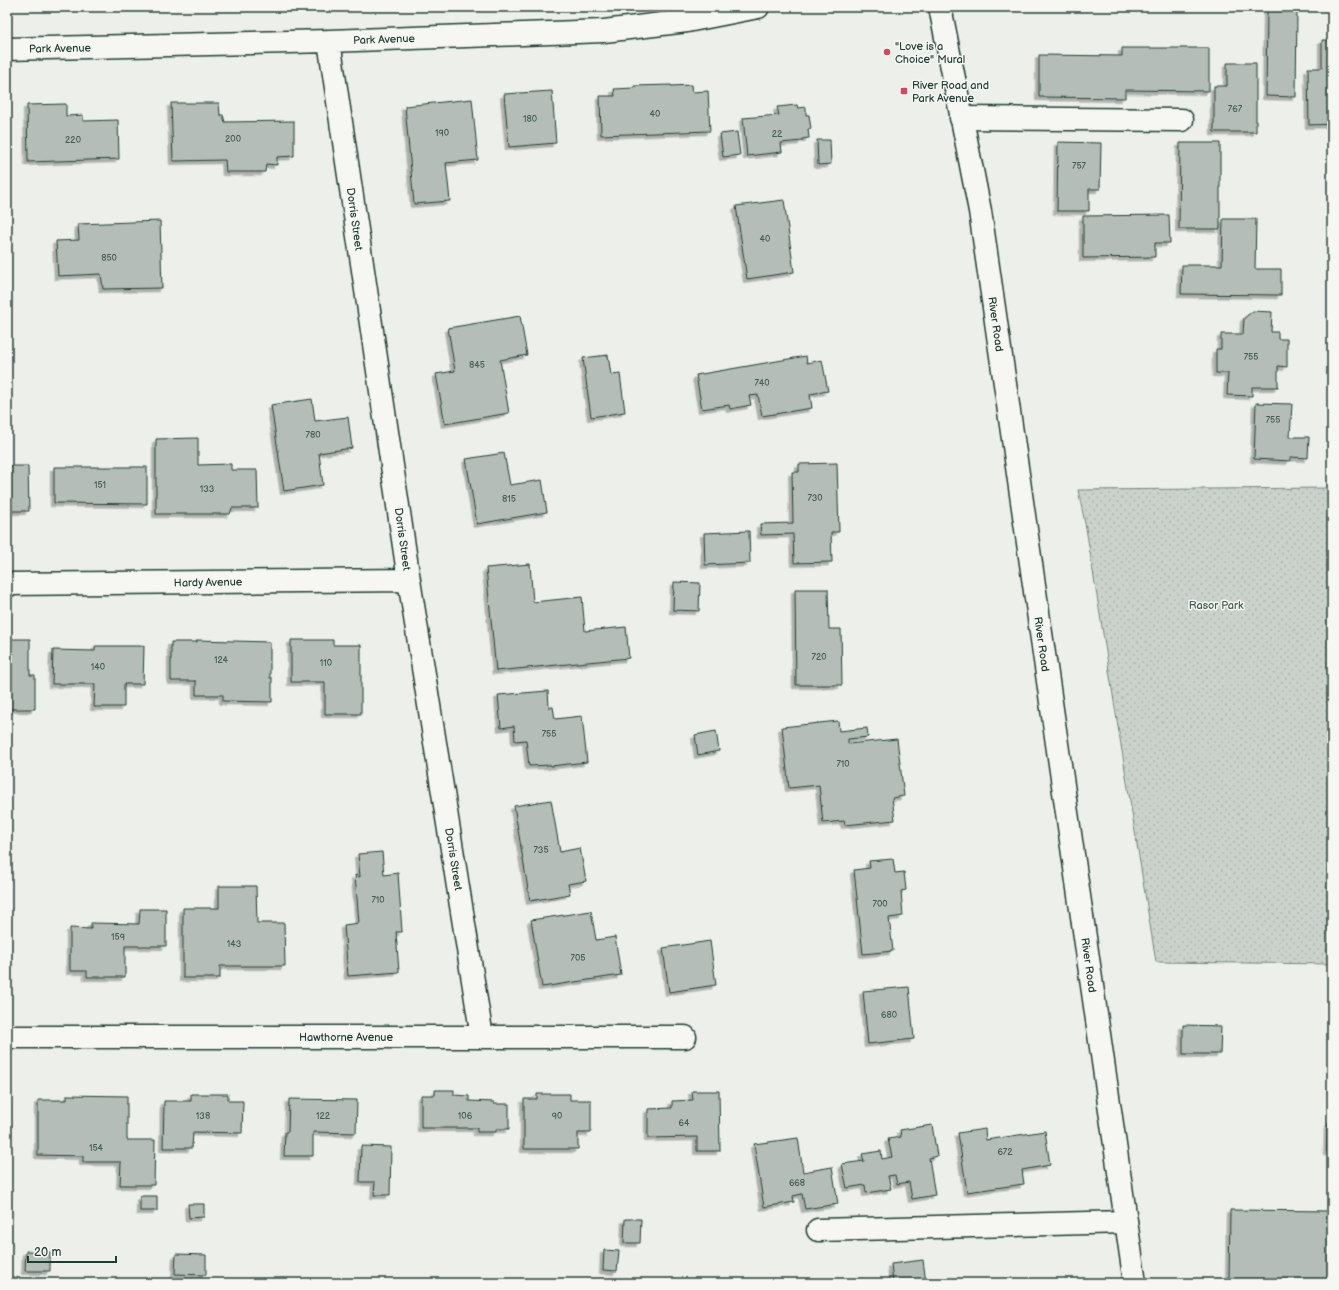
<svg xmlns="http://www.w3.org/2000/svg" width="1339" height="1290" font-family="'Balsamiq Sans',sans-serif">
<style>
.park{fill:url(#park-dots);stroke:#758880}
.building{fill:#b4bdb8;stroke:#1f3d34;filter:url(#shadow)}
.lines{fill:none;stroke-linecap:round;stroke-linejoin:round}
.minor-casing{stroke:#1f3d34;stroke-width:25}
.major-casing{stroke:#1f3d34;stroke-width:25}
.minor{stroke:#f6f6f2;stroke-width:22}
.major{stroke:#f6f6f2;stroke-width:22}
.poi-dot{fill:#d1495b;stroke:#f6f6f2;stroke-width:1.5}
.labels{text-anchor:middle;stroke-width:3;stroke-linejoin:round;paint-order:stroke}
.number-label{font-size:9px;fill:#445d55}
.street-label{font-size:11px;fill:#1f3d34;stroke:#f6f6f2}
.poi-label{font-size:11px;fill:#1f3d34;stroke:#f6f6f2;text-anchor:start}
.park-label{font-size:11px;fill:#415b52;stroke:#f6f6f2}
</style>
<defs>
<pattern id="park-dots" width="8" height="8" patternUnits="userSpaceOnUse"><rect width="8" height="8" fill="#cbd2cc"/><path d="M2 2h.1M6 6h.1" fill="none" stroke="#aeb5b0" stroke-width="1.8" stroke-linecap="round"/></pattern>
<filter id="shadow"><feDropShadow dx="-3.5" dy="3.5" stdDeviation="0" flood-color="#0004"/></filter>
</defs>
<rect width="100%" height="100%" fill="#edefea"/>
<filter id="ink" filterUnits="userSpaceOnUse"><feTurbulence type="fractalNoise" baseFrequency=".025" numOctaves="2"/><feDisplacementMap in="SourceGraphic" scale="8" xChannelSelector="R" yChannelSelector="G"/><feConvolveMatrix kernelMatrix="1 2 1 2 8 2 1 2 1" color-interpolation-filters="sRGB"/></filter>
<g filter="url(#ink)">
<path class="park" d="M1332,488V964L1156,962L1086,528L1078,490Z"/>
<path class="building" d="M1267,10H1297L1296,97L1266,96Z
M1322,40H1332V124L1309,125L1308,68H1322Z
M1122,48H1209V91L1125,90V98L1039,97V55L1122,56Z
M1227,63H1256V132H1214V86H1227Z
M671,85V86L691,85L692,92L708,91L710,131L601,135L600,96H615L614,89L634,88V86Z
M552,91L556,143L509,147L504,94Z
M472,99L478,160L446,163L450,201L414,204L405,106Z
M171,103H219L220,115H223L225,122L294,121V156L277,157V165L266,164L265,172H226L225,160L173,161Z
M66,104V116L83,115V121L118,120L119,159L28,162L27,105Z
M797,105L798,108L806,107V115H809L811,129H808L809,138L802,139V141L781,143L782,152L747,156L743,118L779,115L777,107Z
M737,132L740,155L723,157L720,134Z
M817,140H830L831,164L818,165Z
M1058,142L1101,143L1100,189H1089V211H1057Z
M7,143H10L11,184H7Z
M1180,143H1220V229H1179Z
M784,200L794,272L747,279L736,206Z
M1169,215L1170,243H1155V257L1083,258V216Z
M1223,219H1256L1255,269H1281V295L1181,294L1182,265H1222Z
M160,221L162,288L103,289L101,274L58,276L56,241L79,240L78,224Z
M1253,311L1272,312L1271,332H1278V339H1287V367L1278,366V387H1252V396L1227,395L1228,373H1216V349H1221V334H1243L1244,318Z
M520,316L527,355L500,360L509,413L445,424L436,374L455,371L448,328Z
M608,355L611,375L620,374L625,412L591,417L583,358Z
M806,356L807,363L822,360L828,391L810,394L812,408L762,416L758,395L749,396L751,405L730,409L729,405L702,409L696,375Z
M312,399L315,421L348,417L352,448L319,453L323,485L284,491L271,405Z
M1256,403L1292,404L1290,437H1309L1308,458L1290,457V461L1254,459Z
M198,438V465L231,464V470H257L258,508H232L230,514H156V439Z
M504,453L510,485L542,480L547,512L477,524L466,459Z
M837,463L839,532H831L832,562L794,563L793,534L761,535L760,524L793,523L792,472H799V464Z
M7,466H28L29,511H7Z
M54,467H147V504L54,503Z
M749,531L750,563L705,565L704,533Z
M530,564L533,602L582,597L585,631L626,627L629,658L496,671L486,568Z
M674,582L700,583L699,611L673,610Z
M795,589H828L829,629H841L842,685H796Z
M7,639H30V675H35V709H7Z
M197,640L270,642V678H272V702L223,701V695H196V681H171V642H197Z
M291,640H333V645H361V714H325V682H291Z
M95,646H144L143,684H124V707H94L95,684H52L53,650L95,651Z
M548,691L549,707H553L555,719L582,716L587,762L551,766V765L529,766L526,740L515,741L514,726L501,728L498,695Z
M838,721L839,731L867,728L868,737L848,739V744L897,739L904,796L892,798L895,820L845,825L844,821L823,823L819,785L789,788L782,727Z
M716,731L719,751L698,755L695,735Z
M551,800L560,852L580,848L586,881L568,884L570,894L530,901L514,806Z
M382,852L384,875L398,873L402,932H396L399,972L348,976L344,925L359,923L355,875L360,877L358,854Z
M893,859L895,873L904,872L906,890L901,891L903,916L889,918L893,951L863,954L854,870L870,868L869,861Z
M219,886H256L257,923H284L285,966H220V978H183V908H219Z
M140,909H166V946H125V977H87V971H70V928L91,929V923L139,924Z
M591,911L596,940L615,937L621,975L542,987L531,920Z
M710,941L716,985L669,992L663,948Z
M909,987L914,1039L868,1044L863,991Z
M1183,1025L1221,1026L1220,1054H1183Z
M435,1090H454V1095L469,1096V1101L494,1102V1104H509V1129H496V1132H477V1128H421V1095H435Z
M692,1091H719L720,1151H697V1137L648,1138V1109L672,1108V1101L693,1100Z
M191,1094H228V1101H243L242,1133L193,1132L192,1148H163L164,1101H191Z
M537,1094H570V1100H591V1133H578V1149H524V1099H537Z
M67,1095L127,1096V1140H155L154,1185H120L121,1162H83V1156L38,1155V1100H67Z
M289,1099L357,1100L356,1133L313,1132V1156H284L285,1132H288Z
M7,1106L8,1148H7Z
M1328,1123L1332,1124V1152H1327Z
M932,1125L937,1156L929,1158L935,1195L912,1199L909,1182L897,1184L895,1175L888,1176L891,1189L866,1193L865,1185L847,1188L842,1164L864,1161L862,1154L881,1151L882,1159L892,1157L888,1139L901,1137L900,1130Z
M985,1129L986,1140L1045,1131L1050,1165L1022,1170L1024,1184L967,1192L958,1133Z
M798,1138L803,1172L832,1167L838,1204L805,1209L802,1194L793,1196L794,1202L764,1207L754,1144Z
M361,1146L391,1147L390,1195H374L375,1182H360Z
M140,1196H157V1211H140Z
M188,1204H204V1217L189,1218Z
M1230,1210L1332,1211V1283H1229Z
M625,1219H641L640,1243H624Z
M604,1250L619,1251L617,1271L603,1270Z
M26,1251L50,1252V1271H25Z
M176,1254L206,1255V1275L175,1274Z
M923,1260L926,1283H893L891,1264Z
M310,1280L327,1281V1283H310Z"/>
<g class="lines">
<g class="minor-casing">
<path id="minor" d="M329,41L409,580L482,1037
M7,49L329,41L604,31L687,21L758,7
M961,118L1182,120
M7,584L409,580
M7,1037H685
M818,1230L1126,1222"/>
</g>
<g class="major-casing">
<path id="major" d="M940,7L980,211L1135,1283"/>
</g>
<use href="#minor" class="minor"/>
<use href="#major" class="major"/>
</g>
</g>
<g class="poi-dot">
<circle cx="887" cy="52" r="4"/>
<rect x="900" y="87" width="8" height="8" rx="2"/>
</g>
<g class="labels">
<g class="number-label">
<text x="1235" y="112">767</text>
<text x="655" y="117">40</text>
<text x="530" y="122">180</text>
<text x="442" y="136">190</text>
<text x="777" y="137">22</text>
<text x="233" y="142">200</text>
<text x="73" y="143">220</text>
<text x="1079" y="169">757</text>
<text x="765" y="242">40</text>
<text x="109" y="261">850</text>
<text x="1251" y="360">755</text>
<text x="477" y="368">845</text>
<text x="762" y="386">740</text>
<text x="1273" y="423">755</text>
<text x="313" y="438">780</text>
<text x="100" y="488">151</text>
<text x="207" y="492">133</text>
<text x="815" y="501">730</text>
<text x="509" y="502">815</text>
<text x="819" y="660">720</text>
<text x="221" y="663">124</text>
<text x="326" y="666">110</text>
<text x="98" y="670">140</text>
<text x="549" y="737">755</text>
<text x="843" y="767">710</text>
<text x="541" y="853">735</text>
<text x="378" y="903">710</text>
<text x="880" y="907">700</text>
<text x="118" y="940">159</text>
<text x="234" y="947">143</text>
<text x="578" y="961">705</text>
<text x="889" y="1018">680</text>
<text x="203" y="1119">138</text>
<text x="323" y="1119">122</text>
<text x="465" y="1119">106</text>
<text x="557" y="1119">90</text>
<text x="684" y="1126">64</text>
<text x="96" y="1151">154</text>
<text x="1005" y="1155">672</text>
<text x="797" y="1186">668</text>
</g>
<g class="street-label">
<text transform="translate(384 39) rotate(-2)" y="4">Park Avenue</text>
<text transform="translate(60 48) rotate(-1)" y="4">Park Avenue</text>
<text transform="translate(355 219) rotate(82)" y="4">Dorris Street</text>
<text transform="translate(996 324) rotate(82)" y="4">River Road</text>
<text transform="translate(403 539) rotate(82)" y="4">Dorris Street</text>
<text transform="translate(208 582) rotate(-1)" y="4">Hardy Avenue</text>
<text transform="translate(1042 644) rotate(82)" y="4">River Road</text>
<text transform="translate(454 859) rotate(81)" y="4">Dorris Street</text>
<text transform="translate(1089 965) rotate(82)" y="4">River Road</text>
<text x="346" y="1041">Hawthorne Avenue</text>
</g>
<g class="poi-label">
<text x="895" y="50">"Love is a<tspan x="895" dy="13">Choice" Mural</tspan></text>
<text x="912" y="89">River Road and<tspan x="912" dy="13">Park Avenue</tspan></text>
</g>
<g class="park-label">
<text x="1216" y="609">Rasor Park</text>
</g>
</g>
<rect width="1339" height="1290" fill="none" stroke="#f6f6f2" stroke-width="24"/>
<rect x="12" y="12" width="1315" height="1266" fill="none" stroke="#1f3d34" stroke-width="1.5" filter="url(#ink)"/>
<path d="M28 1256v6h88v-6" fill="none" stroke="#1f3d34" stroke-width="2"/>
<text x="34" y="1256" font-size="12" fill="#1f3d34" stroke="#f6f6f2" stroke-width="3" paint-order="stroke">20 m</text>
</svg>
